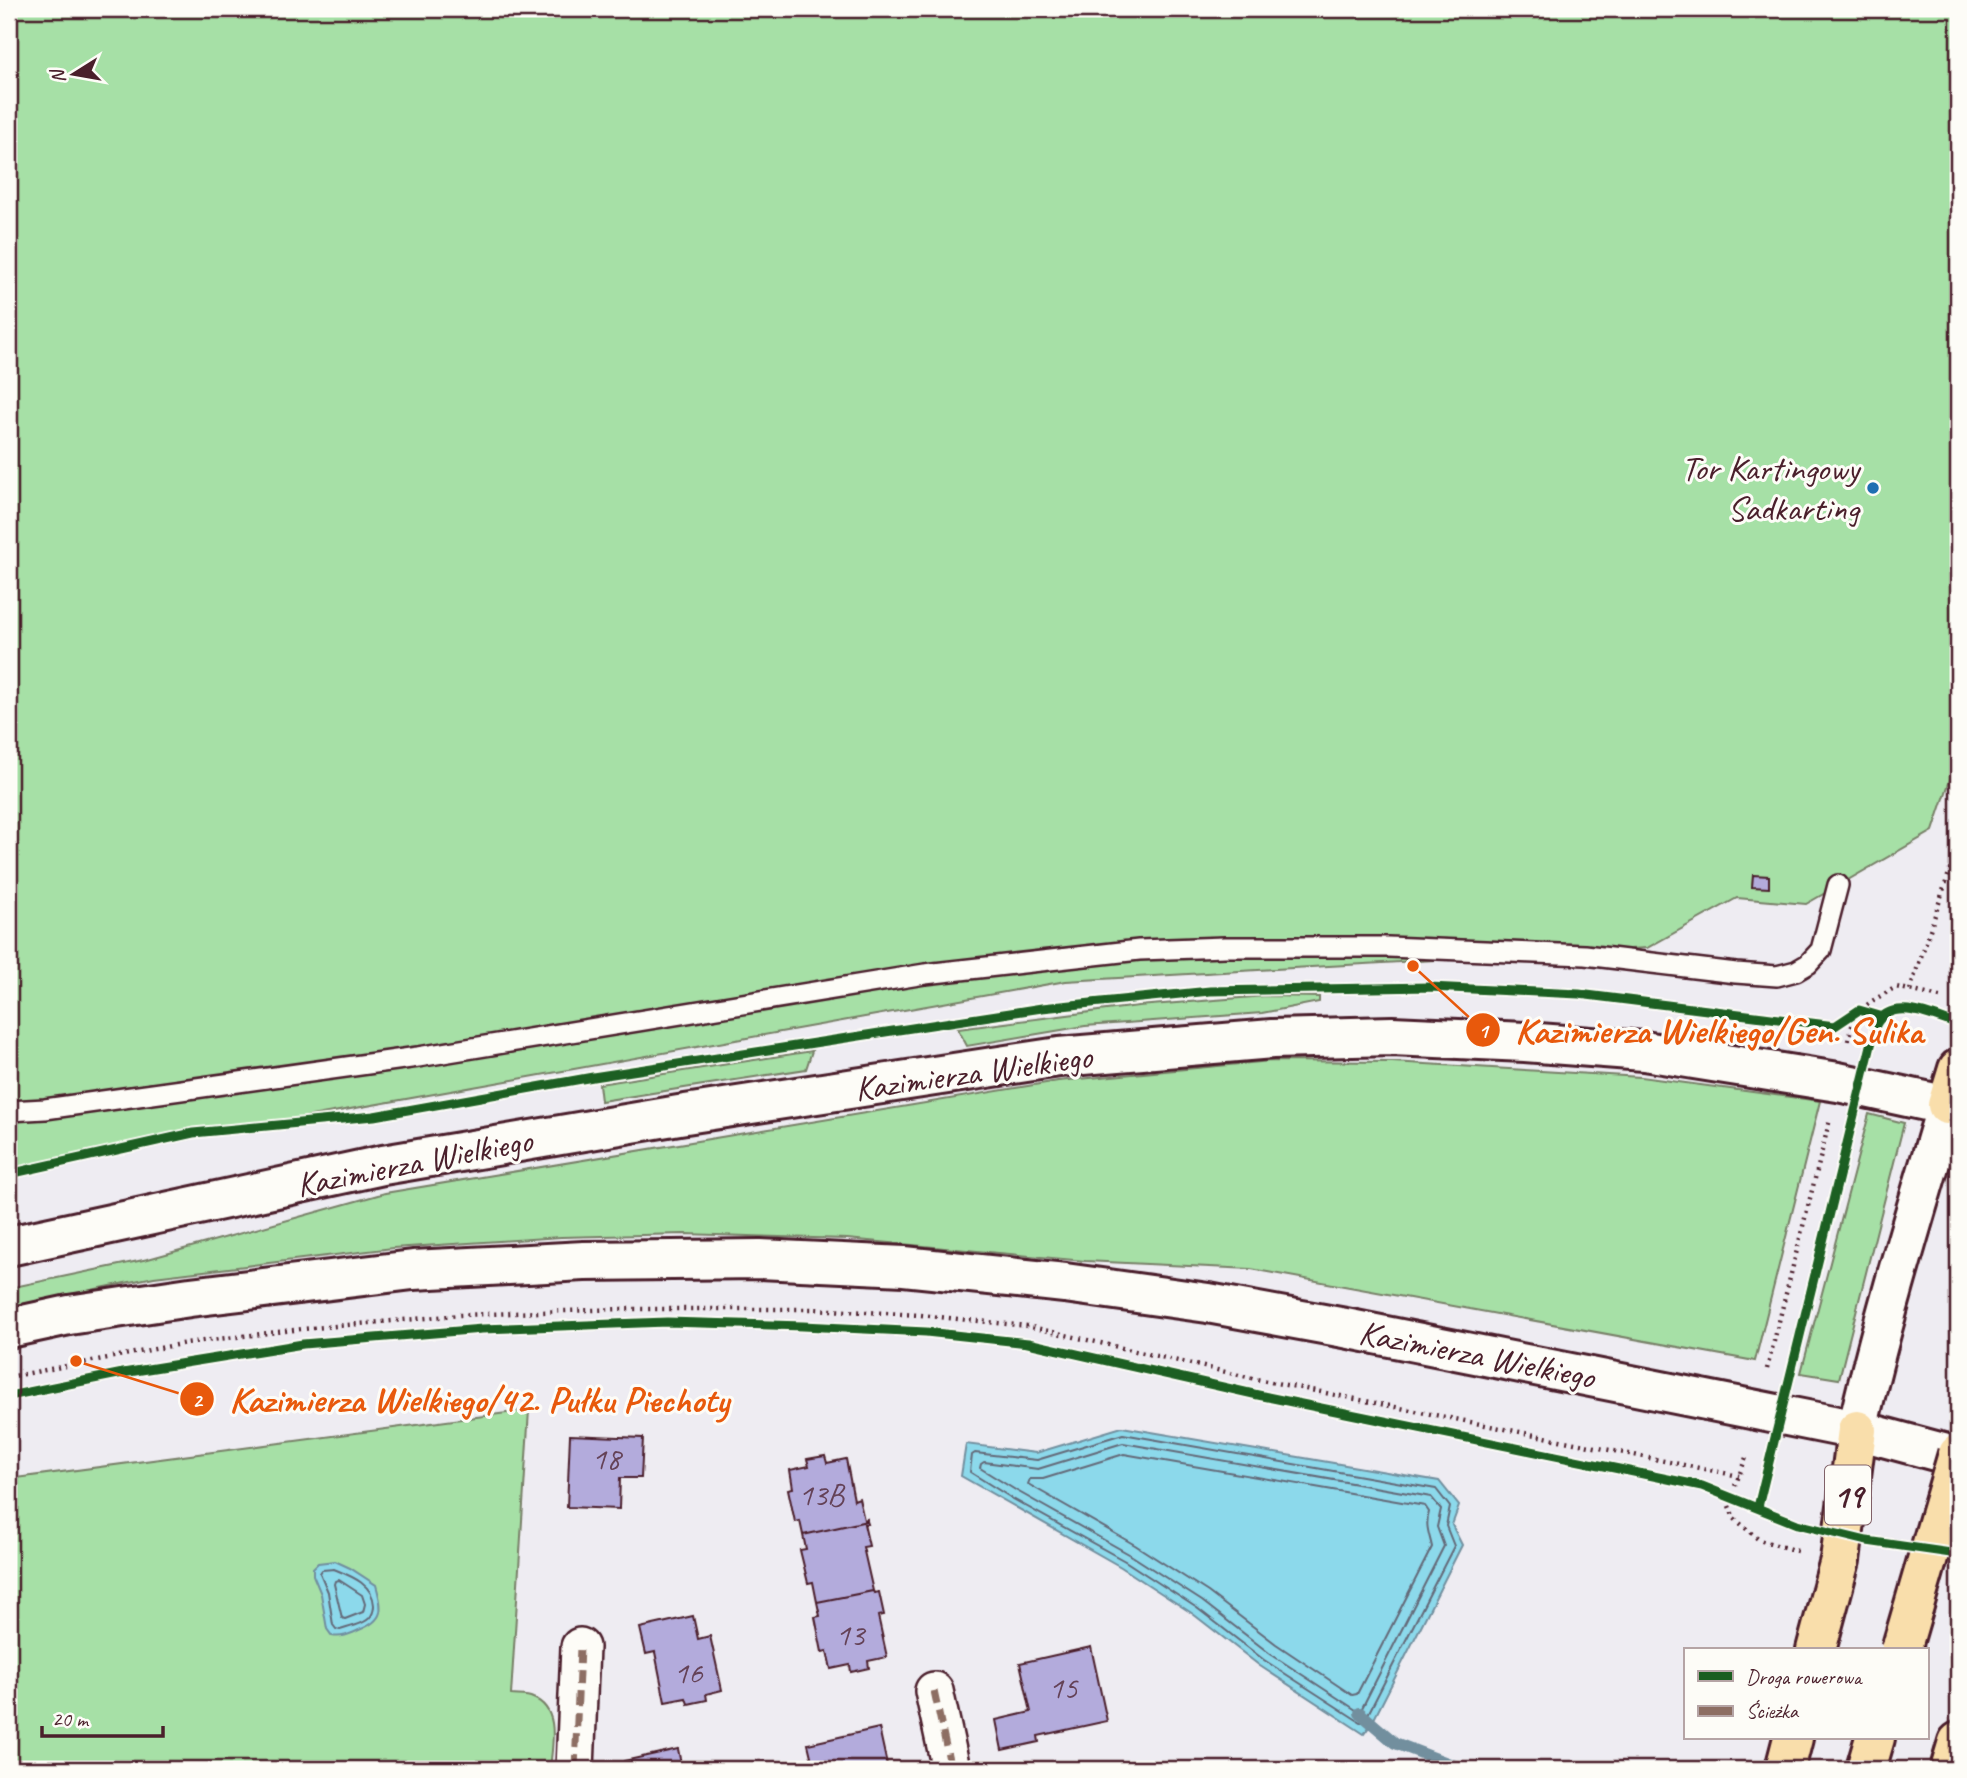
<svg xmlns="http://www.w3.org/2000/svg" width="1967" height="1778" font-family="Caveat,sans-serif">
<style>
.green{fill:#a6e0a6;stroke:#788068;stroke-width:2}
.water{fill:#8cd9eb;stroke:#728f9e;stroke-width:2}
.lines{fill:none;stroke-linecap:round;stroke-linejoin:round}
.shore{stroke:#646978;stroke-width:2}
.stream{stroke:#728f9e;stroke-width:12}
.building{fill:#b3abdc;stroke:#4a1f2b;stroke-width:2}
.lane-casing{stroke:#4a1f2b;stroke-width:24}
.street-casing{stroke:#4a1f2b;stroke-width:42}
.secondary-casing{stroke:#4a1f2b;stroke-width:44}
.highway-casing{stroke:#4a1f2b;stroke-width:44}
.path{stroke:#4a1f2b;stroke-width:4.5;stroke-dasharray:2 5;stroke-linecap:butt}
.lane{stroke:#fdfcf7;stroke-width:19}
.street{stroke:#fdfcf7;stroke-width:37}
.secondary{stroke:#fdfcf7;stroke-width:38}
.highway{stroke:#f9deab;stroke-width:38}
.highway-bridge-casing{stroke:#4a1f2b;stroke-width:44;stroke-linecap:butt}
.highway-bridge{stroke:#f9deab;stroke-width:38}
.quiet{stroke:#8d6e63;stroke-width:7;stroke-dasharray:14 7;stroke-linecap:butt}
.cycleway-casing{stroke:#fdfcf7;stroke-width:13}
.cycleway{stroke:#1b5e20;stroke-width:9}
.poi-dot{fill:#1f6fb2;stroke:#fdfcf7;stroke-width:2.5}
.labels{text-anchor:middle;stroke-width:6;stroke-linejoin:round;paint-order:stroke}
.number-label{font-size:32px;fill:#644257}
.shield{fill:#fdfcf7;stroke:#806168;stroke-width:2}
.shield-label{font-size:33px;font-weight:bold;fill:#4a1f2b}
.poi-label{font-size:35px;fill:#4a1f2b;stroke:#fdfcf7;text-anchor:end}
.street-label{font-size:35px;fill:#4a1f2b;stroke:#fdfcf7}
.leader{fill:none;stroke:#e8590c;stroke-width:2.5}
.callout-dot{fill:#e8590c;stroke:#fdfcf7;stroke-width:2.5}
.mark-label{font-size:21px;text-anchor:middle;font-weight:bold;fill:#fff}
.callout-label{font-size:37px;text-anchor:middle;font-weight:bold;fill:#e8590c;stroke:#fdfcf7;stroke-width:6;stroke-linejoin:round;paint-order:stroke}
</style>
<rect width="100%" height="100%" fill="#eeecf2"/>
<filter id="ink" filterUnits="userSpaceOnUse"><feTurbulence type="fractalNoise" baseFrequency=".0143" numOctaves="2"/><feDisplacementMap in="SourceGraphic" scale="14" xChannelSelector="R" yChannelSelector="G"/><feConvolveMatrix kernelMatrix="1 2 1 2 8 2 1 2 1" color-interpolation-filters="sRGB"/></filter>
<g filter="url(#ink)">
<path class="green" d="M9,9H1958V756L1933,831L1806,904L1737,898L1647,948L1066,981L9,1170Z
M1266,996L1319,997V1002L1262,1013L1085,1026L967,1046L958,1029L1138,1006Z
M812,1051L806,1069L601,1101L599,1084Z
M1271,1061L1392,1062L1641,1077L1820,1101L1755,1361L1251,1269L1085,1261L847,1239L684,1234L561,1237L393,1248L154,1277L9,1307V1288L148,1259L385,1193L1058,1081Z
M1869,1114L1904,1123L1839,1379L1801,1373Z
M529,1410L511,1695C518,1696 527,1695 533,1698C561,1709 552,1746 550,1769H9V1479Z"/>
<path class="water" d="M1122,1427L1439,1481L1459,1506L1452,1525L1462,1545L1372,1723L1364,1734L1260,1666L1193,1614L1121,1567L961,1476L966,1444L1036,1453Z
M335,1561L350,1568L376,1585C383,1609 385,1620 359,1630C350,1634 342,1638 332,1636L327,1629L321,1594L313,1575V1568L318,1563Z"/>
<g class="lines">
<path class="shore" d="M1123,1434L1436,1489L1450,1507L1446,1526L1454,1546L1364,1722H1360L1264,1660L1197,1608L1125,1561L1013,1499L970,1472L972,1455L975,1453L1037,1460Z
M1123,1443L1431,1497L1441,1509L1437,1527L1444,1546L1361,1710H1356L1269,1653L1202,1601L1129,1554L1017,1491L980,1468L981,1464L984,1462L1038,1469Z
M1124,1454L1425,1506L1429,1512C1425,1526 1429,1533 1432,1547L1357,1694L1352,1695L1276,1644L1208,1592L1135,1545L1028,1484L1030,1479H1043Z
M334,1569C351,1576 373,1584 374,1605C374,1609 373,1613 371,1616C366,1624 349,1627 340,1630L336,1629L333,1625L328,1592L320,1573L322,1570Z
M339,1580L362,1595L365,1604L363,1612L345,1619L342,1618L334,1584L335,1581Z"/>
<path class="stream" d="M1360,1713L1395,1743L1463,1769"/>
</g>
<path class="building" d="M1753,875L1769,876V888L1752,887Z
M570,1435L643,1438L641,1478H620L619,1509L567,1507Z
M825,1456L827,1463L846,1459L854,1500L859,1498L864,1520L867,1519V1521L803,1535L800,1521L795,1522L788,1489L793,1488L790,1470L809,1466L807,1459Z
M867,1521L868,1524H864L869,1546L863,1547L873,1591L817,1602L813,1582L808,1583L800,1550L806,1549L803,1535Z
M873,1591L874,1593L879,1592L884,1615L878,1616L887,1657L868,1661L869,1668L851,1672L850,1665L831,1669L827,1651L822,1652L815,1617L820,1616L817,1602Z
M693,1616L698,1639L710,1636L722,1690L706,1694L707,1700L688,1704L686,1698L665,1702L655,1652L646,1654L640,1628Z
M1091,1647L1107,1721L1038,1736L1039,1742L1002,1750L996,1720L1031,1712L1020,1663Z
M879,1728L888,1769H814L808,1744Z
M678,1749L682,1769H625L624,1761Z"/>
<g class="lines">
<g class="lane-casing">
<path id="lane" d="M9,1111L45,1109L418,1057L925,974L1139,950L1225,947H1388L1585,955L1736,973L1777,976L1796,971L1808,964L1821,950L1838,885"/>
</g>
<g class="street-casing">
<path id="street" d="M934,1691L951,1769
M575,1769L580,1647"/>
</g>
<g class="secondary-casing">
<path id="secondary" d="M9,1246L383,1165L679,1115L1059,1057L1272,1039L1392,1036L1525,1042L1644,1051L1838,1082L1958,1108
M9,1328L69,1315L190,1297L413,1270L584,1261L760,1259L904,1266L1065,1283L1208,1303L1345,1328L1857,1430L1958,1457
M1857,1430C1882,1320 1915,1213 1947,1105"/>
</g>
<g class="highway-casing">
<path id="highway" d="M1947,1105L1958,1069
M1816,1650L1840,1560L1857,1430
M1785,1769L1793,1738
M1866,1769L1875,1738
M1950,1769L1958,1742"/>
</g>
<path class="path" d="M1910,990L1958,846
M1848,1041C1855,1006 1868,1004 1896,987L1944,998
M1767,1369L1830,1119
M9,1377L186,1343L302,1329L460,1315L620,1309H812L920,1315L1027,1326L1256,1379L1739,1476
M1735,1486L1747,1455
M1729,1506L1734,1518L1759,1540L1797,1551"/>
<use href="#lane" class="lane"/>
<use href="#street" class="street"/>
<use href="#secondary" class="secondary"/>
<use href="#highway" class="highway"/>
<g class="highway-bridge-casing">
<path id="highway-bridge" d="M1901,1650L1958,1454"/>
</g>
<use href="#highway-bridge" class="highway-bridge"/>
<path class="quiet" d="M934,1691L951,1769
M575,1769L580,1647"/>
<g class="cycleway-casing">
<path id="cycleway" d="M9,1174L193,1133L374,1116L593,1077L1042,1008L1210,991L1430,987L1579,994L1835,1026L1859,1010L1880,1016
M9,1396L123,1373L303,1344L482,1329L667,1322L803,1326L926,1332L1028,1343L1258,1395L1702,1486L1797,1524L1867,1541L1958,1554
M1758,1507L1876,1025C1891,995 1935,1017 1958,1025"/>
</g>
<use href="#cycleway" class="cycleway"/>
</g>
</g>
<circle class="poi-dot" cx="1873" cy="488" r="7"/>
<g class="labels">
<g class="number-label">
<text x="606" y="1469">18</text>
<text x="821" y="1505">13B</text>
<text x="850" y="1645">13</text>
<text x="688" y="1683">16</text>
<text x="1063" y="1698">15</text>
</g>
<rect class="shield" x="1825" y="1465.5" width="46" height="59" rx="5"/>
<g class="shield-label">
<text x="1848" y="1507">19</text>
</g>
<g class="poi-label">
<text x="1859" y="480">Tor Kartingowy<tspan x="1859" dy="40">Sadkarting</tspan></text>
</g>
<g class="street-label">
<text transform="translate(973 1072) rotate(-8)" y="12">Kazimierza Wielkiego</text>
<text transform="translate(414 1162) rotate(-11)" y="12">Kazimierza Wielkiego</text>
<text transform="translate(1477 1354) rotate(11)" y="12">Kazimierza Wielkiego</text>
</g>
</g>
<path class="leader" d="M1413 966L1483 1030M76 1361L197 1399"/>
<g class="callout-dot">
<circle cx="1413" cy="966" r="7"/>
<circle cx="76" cy="1361" r="7"/>
<circle cx="1483" cy="1030" r="18"/>
<circle cx="197" cy="1399" r="18"/>
</g>
<g class="mark-label">
<text x="1483" y="1038">1</text>
<text x="197" y="1407">2</text>
</g>
<g class="callout-label">
<text x="1719" y="1043">Kazimierza Wielkiego/Gen. Sulika</text>
<text x="479" y="1412">Kazimierza Wielkiego/42. Pułku Piechoty</text>
</g>
<rect width="1967" height="1778" fill="none" stroke="#fdfcf7" stroke-width="35"/>
<rect x="18" y="18" width="1932" height="1743" fill="none" stroke="#4a1f2b" stroke-width="2.5" filter="url(#ink)"/>
<rect x="1684" y="1648" width="245" height="91" fill="#fdfcf7" stroke="#b5a4a5" stroke-width="2"/>
<rect x="1698" y="1671" width="35" height="10" fill="#1b5e20" stroke="#b5a4a5" stroke-width="2"/>
<text x="1746" y="1684" font-size="21" fill="#4a1f2b">Droga rowerowa</text>
<rect x="1698" y="1706" width="35" height="10" fill="#8d6e63" stroke="#b5a4a5" stroke-width="2"/>
<text x="1746" y="1718" font-size="21" fill="#4a1f2b">Ścieżka</text>
<g transform="translate(74 74) rotate(259)" stroke="#fdfcf7" stroke-width="5" paint-order="stroke">
<path d="M0-5L12 26L0 18L-12 26Z" fill="#4a1f2b"/>
<text y="-10" font-size="19" font-weight="bold" text-anchor="middle" fill="#4a1f2b">N</text>
</g>
<path d="M42 1726v10h121v-10" fill="none" stroke="#4a1f2b" stroke-width="3.5"/>
<text x="52" y="1726" font-size="21" fill="#4a1f2b" stroke="#fdfcf7" stroke-width="5" paint-order="stroke">20 m</text>
</svg>
